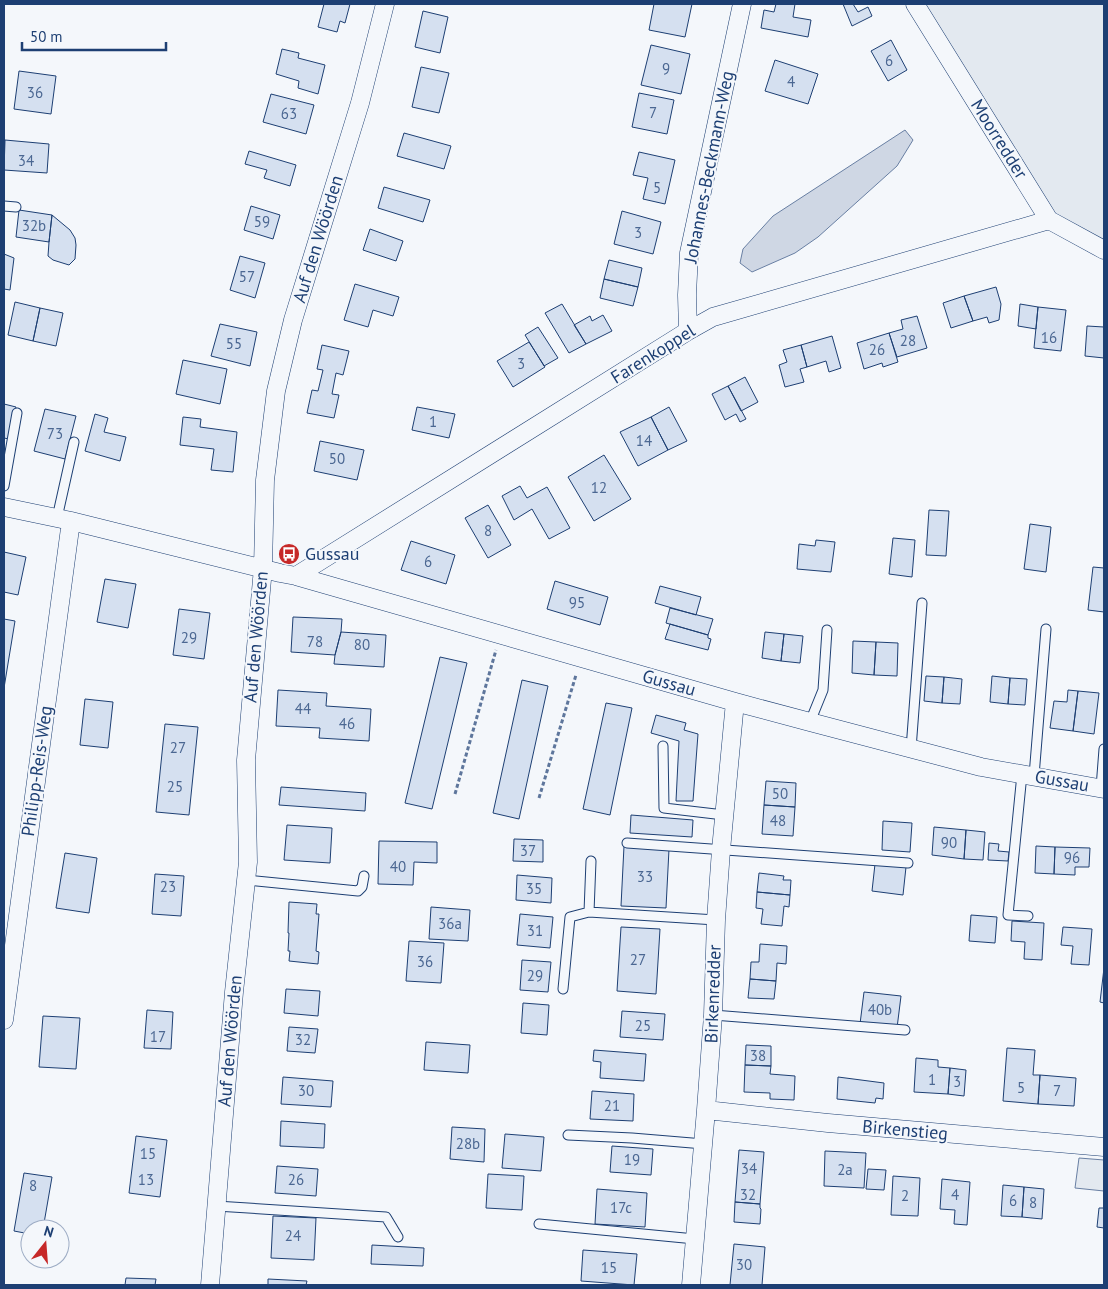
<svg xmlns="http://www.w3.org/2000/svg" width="1108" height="1289" font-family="'PT Sans',sans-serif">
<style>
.green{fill:#e3e9f0;stroke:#687fa3}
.water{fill:#cfd7e4;stroke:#687fa3}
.building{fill:#d5e0f0;stroke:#1d3f73}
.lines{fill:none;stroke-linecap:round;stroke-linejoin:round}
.lane-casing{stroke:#1d3f73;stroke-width:11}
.street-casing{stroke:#1d3f73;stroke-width:19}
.path{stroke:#5e769c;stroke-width:3;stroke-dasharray:4 2.5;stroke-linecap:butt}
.lane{stroke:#f4f7fb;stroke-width:9}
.street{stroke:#f4f7fb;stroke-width:18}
.labels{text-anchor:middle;stroke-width:4;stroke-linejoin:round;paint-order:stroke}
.number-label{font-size:15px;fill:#4b6792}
.street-label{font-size:18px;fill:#1d3f73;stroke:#f4f7fb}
.poi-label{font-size:18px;fill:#1d3f73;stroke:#f4f7fb;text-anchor:start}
</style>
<rect width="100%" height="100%" fill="#f4f7fb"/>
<path class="green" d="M915,4H1104V250L1049,220Z
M1079,1158L1104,1160V1191L1075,1188Z"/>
<path class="water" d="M905,130L913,140L897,166L818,237L795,253L752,272L740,263L743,249L773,216Z"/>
<path class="building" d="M324,4H350L345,23L340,21L337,32L318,27Z
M654,4H692L685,37L649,30Z
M776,4H795L793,17L811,20L808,37L761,28L764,10L774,12Z
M843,4H853L858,12L868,7L872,16L852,26Z
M423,11L448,17L440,53L415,47Z
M891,40L907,70L888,81L871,51Z
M651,45L690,54L681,94L641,85Z
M282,49L299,53L298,58L325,65L318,94L298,88L299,81L276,74Z
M775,60L818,74L808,104L765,91Z
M421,67L449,73L439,113L412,107Z
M19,71L56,76L51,114L14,109Z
M639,93L674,100L667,134L632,127Z
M271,94L314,105L306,134L263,122Z
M404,133L451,146L444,169L397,156Z
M5,140L49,144L47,173L4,170Z
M249,151L296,165L290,186L264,178L267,170L245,164Z
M639,152L675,160L665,204L643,199L648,178L633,175Z
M384,187L430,200L423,222L378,208Z
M251,206L280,215L273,239L244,230Z
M19,210L52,215L49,242L16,237Z
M622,211L661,222L653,254L614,244Z
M52,215L70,230L75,238L76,245L75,259L69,265L53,260L48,256L49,242Z
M370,229L403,241L396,261L363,250Z
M4,254L14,258L10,290L4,289Z
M240,256L265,263L255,298L230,290Z
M609,260L642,268L638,287L604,279Z
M604,279L638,287L633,306L600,298Z
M355,284L399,297L393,316L373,310L368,327L344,320Z
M996,287L1001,304L999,320L989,323L987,317L973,321L964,296Z
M964,296L973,321L951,328L943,303Z
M15,302L40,308L33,341L8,335Z
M562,304L586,344L569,353L545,313Z
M1020,304L1038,307L1036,329L1018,326Z
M1038,307L1066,310L1061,351L1034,348Z
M40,308L63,313L56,346L33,341Z
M603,315L612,331L586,344L574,325L590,316L592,321Z
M917,316L927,348L897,357L889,333L903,329L901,320Z
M220,324L257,332L250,366L211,356Z
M1087,326L1104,327V358L1085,356Z
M538,327L558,358L544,366L525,335Z
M889,333L898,362L883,367L882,363L864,369L857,343Z
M832,336L841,368L829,372L826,361L807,367L801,345Z
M529,342L545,367L513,387L497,361Z
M322,345L349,351L343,375L336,373L332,394L339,395L334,418L307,413L312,390L318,391L323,370L317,369Z
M801,345L807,367L800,369L804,382L785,387L779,365L787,362L783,350Z
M183,360L227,369L220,404L176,394Z
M745,377L758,402L741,411L728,386Z
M728,386L746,419L740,422L736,414L725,420L712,394Z
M4,404L16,407L9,439L4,438Z
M417,407L455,414L449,438L412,430Z
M669,407L687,441L668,450L651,417Z
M45,409L76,416L65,459L34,451Z
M95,414L108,418L104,432L126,437L120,461L85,451Z
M183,417L201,419L200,427L237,432L233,472L211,470L214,449L180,445Z
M651,417L668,450L638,466L620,432Z
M320,441L364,450L357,480L314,471Z
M604,455L631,499L594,521L568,477Z
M520,486L527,498L547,487L570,528L549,539L532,509L514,520L502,496Z
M488,505L511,545L488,558L465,518Z
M929,510L949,511L946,556L926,555Z
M1030,524L1051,527L1046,572L1024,569Z
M893,538L915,540L912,577L889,574Z
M816,540L835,542L831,572L797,569L799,544L815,546Z
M411,541L455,555L446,584L401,570Z
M4,552L26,557L18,595L4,592Z
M1093,567L1104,568V612L1088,610Z
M105,579L136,584L128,628L97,622Z
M555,581L608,597L600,625L547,609Z
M660,586L701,597L696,615L655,603Z
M670,608L713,619L708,635L666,623Z
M179,609L210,613L204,659L173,655Z
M293,617L342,619L341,632L335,655L291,652Z
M4,619L15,621L4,688Z
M670,624L708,635V638L711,639L708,650L665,639Z
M341,632L386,635L384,667L334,664L335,655Z
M765,632L784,634L781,661L762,658Z
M784,634L803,636L800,663L781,661Z
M853,641L876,642L874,675L852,673Z
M876,642L898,643L897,676L874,675Z
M440,657L467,663L432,809L405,803Z
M926,676L944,677L942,703L924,701Z
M992,676L1010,678L1008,704L990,702Z
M944,677L962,679L960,704L942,703Z
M1010,678L1027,679L1025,705L1008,704Z
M522,680L548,686L519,819L493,813Z
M278,690L327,693L326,706L371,709L369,741L319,738L320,728L276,726Z
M1068,690L1078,691L1073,731L1050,728L1054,701L1067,702Z
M1078,691L1099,693L1094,734L1073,731Z
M85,699L113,702L108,748L80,745Z
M606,703L632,708L610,815L583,809Z
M656,715L686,723L684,730L698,734L693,801H676L679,741L651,733Z
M165,724L198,727L189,815L156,812Z
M766,781L796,783L795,807L764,805Z
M281,787L366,793L365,811L279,805Z
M764,805L795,807L793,836L762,834Z
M631,815L693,820L692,837L630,833Z
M883,821L912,823L910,852L882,850Z
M287,825L332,828L330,863L284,860Z
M934,827L966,830L964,859L932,855Z
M966,830L985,832L983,860L964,859Z
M514,839L543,840V862L513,861Z
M379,841L437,842V863L414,862L413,885L378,884Z
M989,843L999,844L998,851L1009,852L1008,861L988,860Z
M624,846L669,849L666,908L621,906Z
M1036,846L1055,847L1054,874L1035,873Z
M1055,847L1090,848L1089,867H1075V875L1054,874Z
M65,853L97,858L89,913L56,908Z
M875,864L906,867L903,895L872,891Z
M759,873L784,876L783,880H791L790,895L757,892Z
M155,874L184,876L181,916L152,914Z
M517,875L552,878L551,903L516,900Z
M757,892L790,895L789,907L784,906L782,926L761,924L763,909L756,908Z
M289,902L317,904L316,914H319L316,951L319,952L318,964L289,961L290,951H288L289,933H288Z
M431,907L470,910L468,941L429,939Z
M520,914L553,917L550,948L517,945Z
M971,915L997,917L995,943L969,941Z
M1012,921L1044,923L1042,960L1024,959L1025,942L1011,941Z
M621,927L660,929L656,994L617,991Z
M1063,927L1092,929L1089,965L1071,964L1073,946L1061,945Z
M409,941L444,943L441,983L406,981Z
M760,944L787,946L786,964L777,963L776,981L750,979L751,962H759Z
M522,960L551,962L548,992L520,990Z
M1104,968V1003L1100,1002Z
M750,979L776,981L774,999L748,998Z
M286,989L320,991L318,1016L284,1013Z
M864,992L901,996L897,1028L860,1024Z
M523,1003L549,1005L547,1035L521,1033Z
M147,1010L173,1012L171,1049L144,1048Z
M622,1011L665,1014L663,1040L620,1037Z
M43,1016L80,1018L76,1069L39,1067Z
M289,1027L318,1029L315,1053L287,1051Z
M426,1042L470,1045L468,1073L424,1070Z
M746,1045L771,1046V1066L745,1065Z
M1007,1048L1035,1050L1033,1075H1040L1038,1104L1003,1101Z
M594,1050L646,1054L644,1081L600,1078L601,1062L593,1061Z
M916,1058L938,1060V1067L950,1068L948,1094L914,1092Z
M745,1065L771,1066L770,1074L795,1076L794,1100L770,1099V1093L744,1092Z
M950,1068L966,1070L964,1096L948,1094Z
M1040,1075L1076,1078L1074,1106L1038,1104Z
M283,1077L333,1081L331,1107L281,1104Z
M838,1077L884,1083L883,1099L876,1098L875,1103L837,1099Z
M592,1091L634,1094L633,1121L590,1119Z
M281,1121L325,1124L324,1148L280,1146Z
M452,1127L485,1129L484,1162L450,1159Z
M505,1134L544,1137L541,1171L502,1168Z
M136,1136L167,1140L160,1197L129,1193Z
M612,1146L653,1149L651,1175L610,1172Z
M739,1150L764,1152L760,1204L735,1202Z
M825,1151L866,1153L864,1188L824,1186Z
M277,1166L318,1169L316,1196L275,1193Z
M868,1169L886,1170L884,1190L866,1189Z
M24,1173L52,1177L43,1229H30V1234L14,1231Z
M488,1174L524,1176L522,1210L486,1208Z
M893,1176L920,1178L918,1216L891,1215Z
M942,1179L970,1182L967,1225L954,1224L955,1210L940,1209Z
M1003,1185L1024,1187L1022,1217L1001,1216Z
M1024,1187L1044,1189L1042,1219L1022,1217Z
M597,1189L647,1193L645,1227L595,1224Z
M735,1202L760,1204V1208L761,1209L760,1224L734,1222Z
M1099,1208H1104V1228L1097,1227Z
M273,1216L316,1218L314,1260L271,1258Z
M734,1244L765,1247L762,1285H730Z
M372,1245L424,1248L423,1266L371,1264Z
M583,1250L637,1254L634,1285L581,1281Z
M126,1278L156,1279L155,1285H125Z
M268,1279L307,1281L306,1285H268Z"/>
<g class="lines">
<g class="lane-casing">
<path id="lane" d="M4,206L16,207
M4,486L17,413
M57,518L74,442
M810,722L823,690L827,630
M663,746L664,808L724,815
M911,749L922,603
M1022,774L1008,915L1028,916
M1034,776L1046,629
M1101,788L1104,749
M627,843L908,863
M591,861L589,912L716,920
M246,880L358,891L362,887L364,876
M563,989L570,917L589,912
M713,1015L905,1030
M568,1135L632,1138L704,1144
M216,1206L386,1217L398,1237
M539,1224L695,1239"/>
</g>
<g class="street-casing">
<path id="street" d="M915,4L1049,220L1104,250
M688,331L687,295L689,253L742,4
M4,507L71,521L280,573L296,576L735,702L810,722L981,767L1104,789
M296,576L688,331L713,317L1049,220
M4,1020L71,521
M706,1110L828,1123L1104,1147
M210,1285L234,992L248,862L246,760L263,568L265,480L276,391L293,320L360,103L385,4
M691,1285L706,1110L713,1015L716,920L721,850L735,702"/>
</g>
<path class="path" d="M455,794L496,650
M539,798L576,675"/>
<use href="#lane" class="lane"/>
<use href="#street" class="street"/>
</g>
<defs>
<g id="bus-disc" transform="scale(1.125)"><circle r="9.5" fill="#c62828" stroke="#f4f7fb"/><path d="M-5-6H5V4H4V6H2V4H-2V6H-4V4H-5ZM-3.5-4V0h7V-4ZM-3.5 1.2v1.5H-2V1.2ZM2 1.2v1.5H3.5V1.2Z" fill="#fff"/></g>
</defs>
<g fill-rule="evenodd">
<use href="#bus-disc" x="289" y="554"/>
</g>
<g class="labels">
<g class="number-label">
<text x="889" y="66">6</text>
<text x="666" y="74">9</text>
<text x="791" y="87">4</text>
<text x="35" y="98">36</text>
<text x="653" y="118">7</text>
<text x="289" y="119">63</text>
<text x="26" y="166">34</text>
<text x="657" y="193">5</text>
<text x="262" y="227">59</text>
<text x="34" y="231">32b</text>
<text x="638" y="238">3</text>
<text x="247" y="282">57</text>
<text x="1049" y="343">16</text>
<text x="908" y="346">28</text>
<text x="234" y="349">55</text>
<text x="877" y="355">26</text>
<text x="521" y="369">3</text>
<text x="433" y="427">1</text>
<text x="55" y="439">73</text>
<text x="644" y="446">14</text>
<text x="337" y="464">50</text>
<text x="599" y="493">12</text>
<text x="488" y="536">8</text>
<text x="428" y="567">6</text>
<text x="577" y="608">95</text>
<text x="189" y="643">29</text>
<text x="315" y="647">78</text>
<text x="362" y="650">80</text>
<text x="303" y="714">44</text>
<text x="347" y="729">46</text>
<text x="178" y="753">27</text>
<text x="175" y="792">25</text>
<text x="780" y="799">50</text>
<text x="778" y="826">48</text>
<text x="949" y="848">90</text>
<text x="528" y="856">37</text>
<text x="1072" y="863">96</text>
<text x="398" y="872">40</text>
<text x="645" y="882">33</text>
<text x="168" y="892">23</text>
<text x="534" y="894">35</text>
<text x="450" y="929">36a</text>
<text x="535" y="936">31</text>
<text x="638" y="965">27</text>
<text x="425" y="967">36</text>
<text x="535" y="981">29</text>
<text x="880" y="1015">40b</text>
<text x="643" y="1031">25</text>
<text x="158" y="1042">17</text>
<text x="303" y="1045">32</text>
<text x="758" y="1061">38</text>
<text x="932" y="1085">1</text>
<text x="957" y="1087">3</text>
<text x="1021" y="1093">5</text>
<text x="306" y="1096">30</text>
<text x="1057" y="1096">7</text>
<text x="612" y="1111">21</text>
<text x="468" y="1149">28b</text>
<text x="148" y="1159">15</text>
<text x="632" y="1165">19</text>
<text x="749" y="1174">34</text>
<text x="845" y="1175">2a</text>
<text x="146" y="1185">13</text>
<text x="296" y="1185">26</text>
<text x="33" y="1191">8</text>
<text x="748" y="1200">32</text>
<text x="955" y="1200">4</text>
<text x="905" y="1201">2</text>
<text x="1013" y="1206">6</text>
<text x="1033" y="1208">8</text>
<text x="621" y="1213">17c</text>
<text x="293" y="1241">24</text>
<text x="744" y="1270">30</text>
<text x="609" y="1273">15</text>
</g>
<g class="street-label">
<text transform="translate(999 139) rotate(58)" y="6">Moorredder</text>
<text transform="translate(709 167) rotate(-79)" y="6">Johannes-Beckmann-Weg</text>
<text transform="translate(318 239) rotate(-73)" y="6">Auf den Wöörden</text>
<text transform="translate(653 354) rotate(-32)" y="6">Farenkoppel</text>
<text transform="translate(256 637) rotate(-85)" y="6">Auf den Wöörden</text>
<text transform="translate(669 683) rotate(16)" y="6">Gussau</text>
<text transform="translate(37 771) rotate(-82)" y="6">Philipp-Reis-Weg</text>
<text transform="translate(1062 781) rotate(10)" y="6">Gussau</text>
<text transform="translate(713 994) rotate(-88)" y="6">Birkenredder</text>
<text transform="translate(230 1041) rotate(-85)" y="6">Auf den Wöörden</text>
<text transform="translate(905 1130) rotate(5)" y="6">Birkenstieg</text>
</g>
<g class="poi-label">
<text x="305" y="560">Gussau</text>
</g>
</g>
<rect width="1108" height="1289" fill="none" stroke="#1d3f73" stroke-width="10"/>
<g transform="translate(45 1244) rotate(17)"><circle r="24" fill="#f4f7fb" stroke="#9eadc5"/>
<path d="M0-4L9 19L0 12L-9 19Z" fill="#c62828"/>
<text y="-8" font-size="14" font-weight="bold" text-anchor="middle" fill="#1d3f73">N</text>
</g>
<path d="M22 42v8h144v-8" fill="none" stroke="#1d3f73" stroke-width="2.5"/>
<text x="30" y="42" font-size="15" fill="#1d3f73" stroke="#f4f7fb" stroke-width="4" paint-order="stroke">50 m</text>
</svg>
